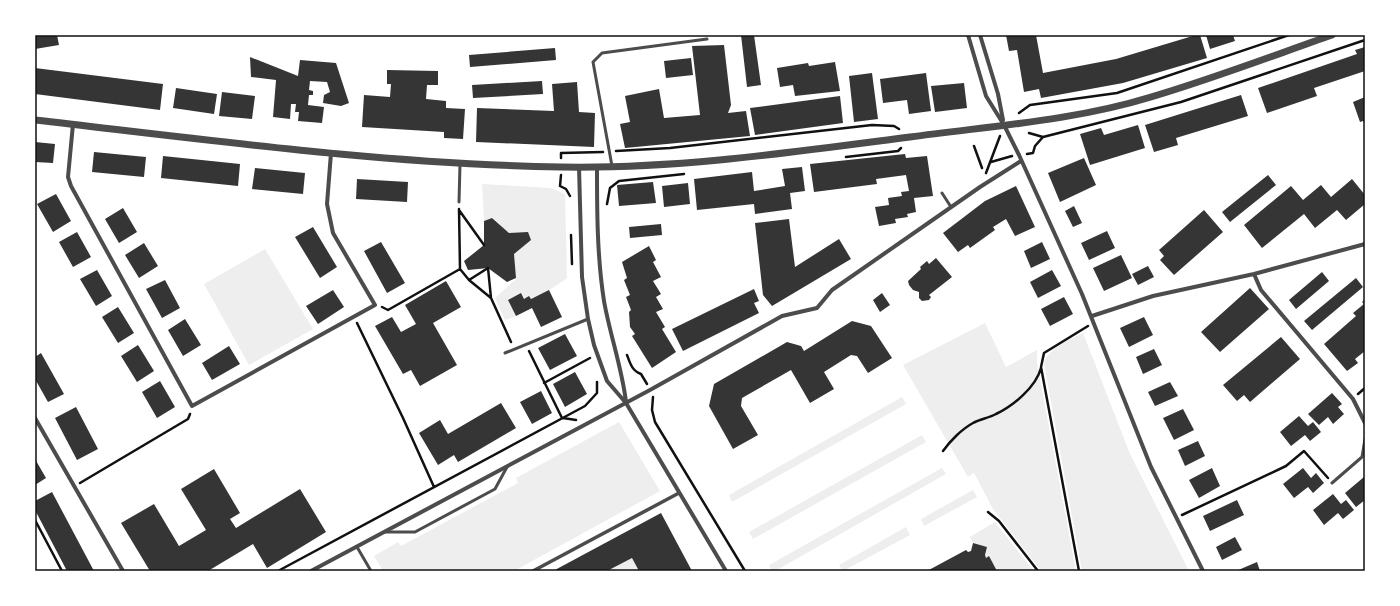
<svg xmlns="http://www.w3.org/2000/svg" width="1400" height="606" font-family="'Crimson Pro',serif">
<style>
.green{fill:#eee}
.building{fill:#353535}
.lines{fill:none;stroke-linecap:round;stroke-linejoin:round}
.path{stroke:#111;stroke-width:2.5}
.service{stroke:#4c4c4c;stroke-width:3}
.pedestrian{stroke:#4c4c4c;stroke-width:3.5}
.minor{stroke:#4c4c4c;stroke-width:4}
.tertiary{stroke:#4c4c4c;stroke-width:7}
.neatline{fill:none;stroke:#111;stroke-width:1.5}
</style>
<rect width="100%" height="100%" fill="#fff"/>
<path class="green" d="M482,184L551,188L565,194L567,278C554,287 540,298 524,299L521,294L508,300L516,316L505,320L495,298L516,279L514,254L509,233L493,218L484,221Z
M265,249L313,329L249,365L204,284Z
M985,323L1006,367L1037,350V363L1076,571H1041L993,509L974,473L968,477L903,365Z
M1083,333L1130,454L1189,571H1082L1044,364C1048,348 1069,340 1083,333Z
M902,397L906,404L732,502L729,495Z
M619,422L660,491L514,571H383L374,556L398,542L401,546L518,483L516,478Z
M922,435L926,442L753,539L749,532Z
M942,468L946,474L775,571H772L769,565Z
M973,490L977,497L924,526L921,519Z
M995,522L1034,571H997L989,556L986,558L985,555L987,547L973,543L970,537Z
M906,527L910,535L843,571L839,565Z
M632,558L639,571H607Z"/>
<path class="building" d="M35,35H57L59,45L35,49Z
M741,35H754L761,85L747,87Z
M1006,35H1036L1043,73L1116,59L1196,35H1200L1207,58L1123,83L1041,98L1039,89L1024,92L1017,50L1009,51Z
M1206,35H1233L1235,41L1210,49Z
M724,45L731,105L728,113L746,111L750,136L625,148L620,124L630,122L625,96L659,89L664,118L700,115L692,46Z
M1365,47V71L1314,88L1317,96L1267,113L1258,88L1357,54L1355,50Z
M555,48L556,60L470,67L469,55Z
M250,57L298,76L300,60L336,63L349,103L341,106L323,103L324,95L330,92L327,82L310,81L309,90L313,91V95H309L308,105L324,107L322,123L298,121L299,112H295L296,104H291L290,119L273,117L276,80L251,77Z
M691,58L693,75L666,78L664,61Z
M835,62L840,91L795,96L793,85L780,87L777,68L808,63L809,66Z
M35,68L163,84L160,110L35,94Z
M387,70L438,71V85H427L426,99L446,101V108L465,109L463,139L444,138V132L362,127L364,95L390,97L391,84H387Z
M872,73L878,119L854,122L849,76Z
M926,73L931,111L909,114L907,100L883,103L880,79Z
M542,81L543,94L473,98L472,85Z
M577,82L579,112L595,113L594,147L476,142L477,108L554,111L552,84Z
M964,83L967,108L935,112L931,86Z
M176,88L217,94L214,114L173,108Z
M222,92L255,96L252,119L219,116Z
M1241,95L1248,116L1176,138L1178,145L1154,152L1145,125Z
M840,96L843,123L755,135L750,108Z
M1365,97V124L1363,121L1360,122L1353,102Z
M1138,125L1145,148L1090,165L1080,134L1101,128L1104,135Z
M35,142L55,144L53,163L35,162Z
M94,152L146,157L144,177L92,172Z
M905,154L906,158L927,156L933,196L914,198L916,212L907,214L908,217L895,219L896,223L879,226L875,207L889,205L888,198L902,196L901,192L909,191L906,175L876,179L877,184L814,192L810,164Z
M163,156L240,164L238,186L161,178Z
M1084,158L1096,185L1060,202L1048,173Z
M802,167L805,191L790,193L792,209L755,214L754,204L697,210L694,179L752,172L754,191L785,186L782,169Z
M255,168L305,173L303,194L252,189Z
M1268,175L1276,185L1230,222L1222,212Z
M357,179L408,182L407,202L356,199Z
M1352,179L1365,195V204L1346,220L1337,210L1315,228L1304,214L1262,248L1244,225L1291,186L1303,200L1321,185L1331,197Z
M653,182L656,203L619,206L617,185Z
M688,183L690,204L664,207L662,186Z
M1016,186L1035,227L1015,236L1006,219L993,227L995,230L970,248L968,245L958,252L943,233L985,201Z
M56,194L71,221L53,232L37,204Z
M1074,206L1082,223L1073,227L1065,211Z
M123,208L137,232L119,243L105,219Z
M1204,210L1223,232L1174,275L1160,260L1164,256L1159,250Z
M492,218L509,233L528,232L531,240L514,254L516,278L507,282L488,268L468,270L464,261L484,245V221Z
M789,219L795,267L839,239L851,259L772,306L763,295L755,223Z
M661,224L662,235L630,238L629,227Z
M313,227L337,267L320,278L295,237Z
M1107,231L1115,248L1089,260L1081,243Z
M77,232L91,257L73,267L59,242Z
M381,242L405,283L387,293L364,251Z
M1042,242L1050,259L1031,268L1024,251Z
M144,243L158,266L139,278L125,255Z
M649,246L656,260L653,262L661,277L653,281L661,294L656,297L663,309L656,312L665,327L662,329L676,352L652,368L632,336L635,334L630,327L629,312L631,310L626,297L630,295L624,280L627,278L622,262Z
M1121,255L1132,278L1104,291L1093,268Z
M936,258L952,277L929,295L931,297L929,300L922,301L919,298V292L913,290L909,285L908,281L921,269L920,267L927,261L929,264Z
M1148,266L1154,277L1138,285L1132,274Z
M97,270L112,296L96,306L80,279Z
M1052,270L1061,286L1038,298L1030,282Z
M1322,272L1329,281L1296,309L1289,300Z
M1356,278L1363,287L1312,330L1304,321Z
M165,280L180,308L162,318L146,289Z
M446,281L461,307L433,323L457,365L420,386L411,370L403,374L375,326L392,317L401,332L416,324L405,305Z
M1250,288L1269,309L1220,352L1201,332Z
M754,289L759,301L754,303L759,313L683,351L672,329Z
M333,290L344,307L318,324L306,306Z
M549,290L562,317L541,327L532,308L516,316L508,300L521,293L524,299L529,296L531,299Z
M882,293L890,305L880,312L873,300Z
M1064,297L1073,314L1050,326L1041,309Z
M1365,299V351L1355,359L1358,363L1347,371L1324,344L1356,316L1353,313L1364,304L1362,302Z
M118,307L134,333L118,343L102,317Z
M1144,317L1153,335L1129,347L1120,328Z
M185,319L201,345L183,356L168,330Z
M852,321L871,326L892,358L868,373L857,356L851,355L824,372L834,389L810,403L791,370L742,398L741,406L758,435L733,449L709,406L714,384L787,342L801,346L804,351Z
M565,334L577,356L550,370L538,348Z
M1281,337L1300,359L1250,402L1244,395L1237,401L1223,385Z
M138,345L154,371L137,382L121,356Z
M229,346L240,364L212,380L202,363Z
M1154,349L1162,365L1143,374L1136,357Z
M41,353L64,394L48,402L35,379V357Z
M575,372L587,394L565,407L553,384Z
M160,381L175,407L157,418L142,392Z
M1170,382L1178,396L1155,406L1148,392Z
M541,391L552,413L532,424L520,402Z
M1332,393L1342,404L1338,407L1344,414L1333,424L1328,417L1319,425L1308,414Z
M501,403L516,428L458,462L454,455L438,465L419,433L440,420L448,434Z
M76,407L98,449L77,460L55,418Z
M1183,409L1194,430L1174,440L1163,418Z
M1299,416L1308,426L1313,422L1321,432L1310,441L1305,435L1291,446L1280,432Z
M1198,441L1205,456L1185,466L1178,450Z
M35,459L46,478L35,485Z
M1212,468L1220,486L1199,498L1189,480Z
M1303,468L1311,478L1316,473L1324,483L1313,493L1308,487L1294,498L1283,484Z
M214,469L240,513L230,519L236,528L300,489L326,532L267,568L253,544L208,571H150L121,523L154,504L179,546L206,530L181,489Z
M1364,477L1365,500L1356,507L1345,493Z
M52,492L94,571H67L35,510V501Z
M1333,494L1341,504L1346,500L1354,510L1343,519L1338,513L1324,525L1313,510Z
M1237,500L1244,515L1210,531L1203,516Z
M661,513L692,571H639L632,558L607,571H553Z
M1235,537L1242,550L1222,560L1216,547Z
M973,543L987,547L985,555L986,558L989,556L997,571H927L966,550L968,552L971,551Z
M1257,562L1260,571H1236Z"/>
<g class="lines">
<path class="path" d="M1019,113L1030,105L1117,93L1289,35
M1029,133L1043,137
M974,146L982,168
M616,151L670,148L872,125L894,126L899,129
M1027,154L1033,153L1035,146L1043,137L1181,102L1365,40
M846,157L898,151L901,148
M561,158V153L603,152
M991,162L1012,156
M986,173L1000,136
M561,175L560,186L566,189L570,196
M607,204L610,188L619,181L684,174
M459,209L460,269
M459,210L484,245
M571,235L572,264
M469,280L491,298
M382,307L388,310L460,269L469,280L488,268L491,298L511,342
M357,323L403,418L434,487
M529,351L562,418
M627,355C630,363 632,371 641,374L647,384
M544,383L590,358
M1358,394L1365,388
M653,397L652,410L655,422L745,571
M563,418L576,420
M943,451C950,441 962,429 973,423C980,419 989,418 996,414C1013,406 1036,387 1041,368
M80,483L188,419L190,414
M988,512L999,521L1038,571
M1182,515L1286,466L1304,451L1328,478
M35,520L62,571
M278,571L585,406L597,393V382
M1079,571L1041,367L1044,353L1088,326"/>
<path class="service" d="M612,166L593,62L602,53L707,39
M942,193L951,207
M459,202L460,164
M505,353L588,319
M1332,483L1362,457L1365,439
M385,532H415L495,489L507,467
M357,547L371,571"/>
<path class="pedestrian" d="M533,571L679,493"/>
<path class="minor" d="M968,35L986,96L1004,125L1019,155L1082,294L1151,467L1203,571
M980,35L998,94L1003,120
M73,124L68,177L71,186L192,406L375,305L333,233L327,204L331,153
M579,167L582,277L588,319L594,345L607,381L626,403L726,571
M597,167C597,211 597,256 604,301C610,335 622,368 626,402
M1254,274L1261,290L1353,399L1365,423
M1092,316L1153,296L1254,274L1365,244
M35,418L123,571
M311,571L650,390L782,316L817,308L832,290L980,187L1021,161"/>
<path class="tertiary" d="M35,120C210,140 385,164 561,167C678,169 794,152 910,137C990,126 1073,121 1151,97C1212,79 1272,56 1332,35"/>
</g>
<rect width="1400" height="606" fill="none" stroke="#ffffff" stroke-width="72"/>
<rect x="36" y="36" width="1328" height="534" class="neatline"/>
</svg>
